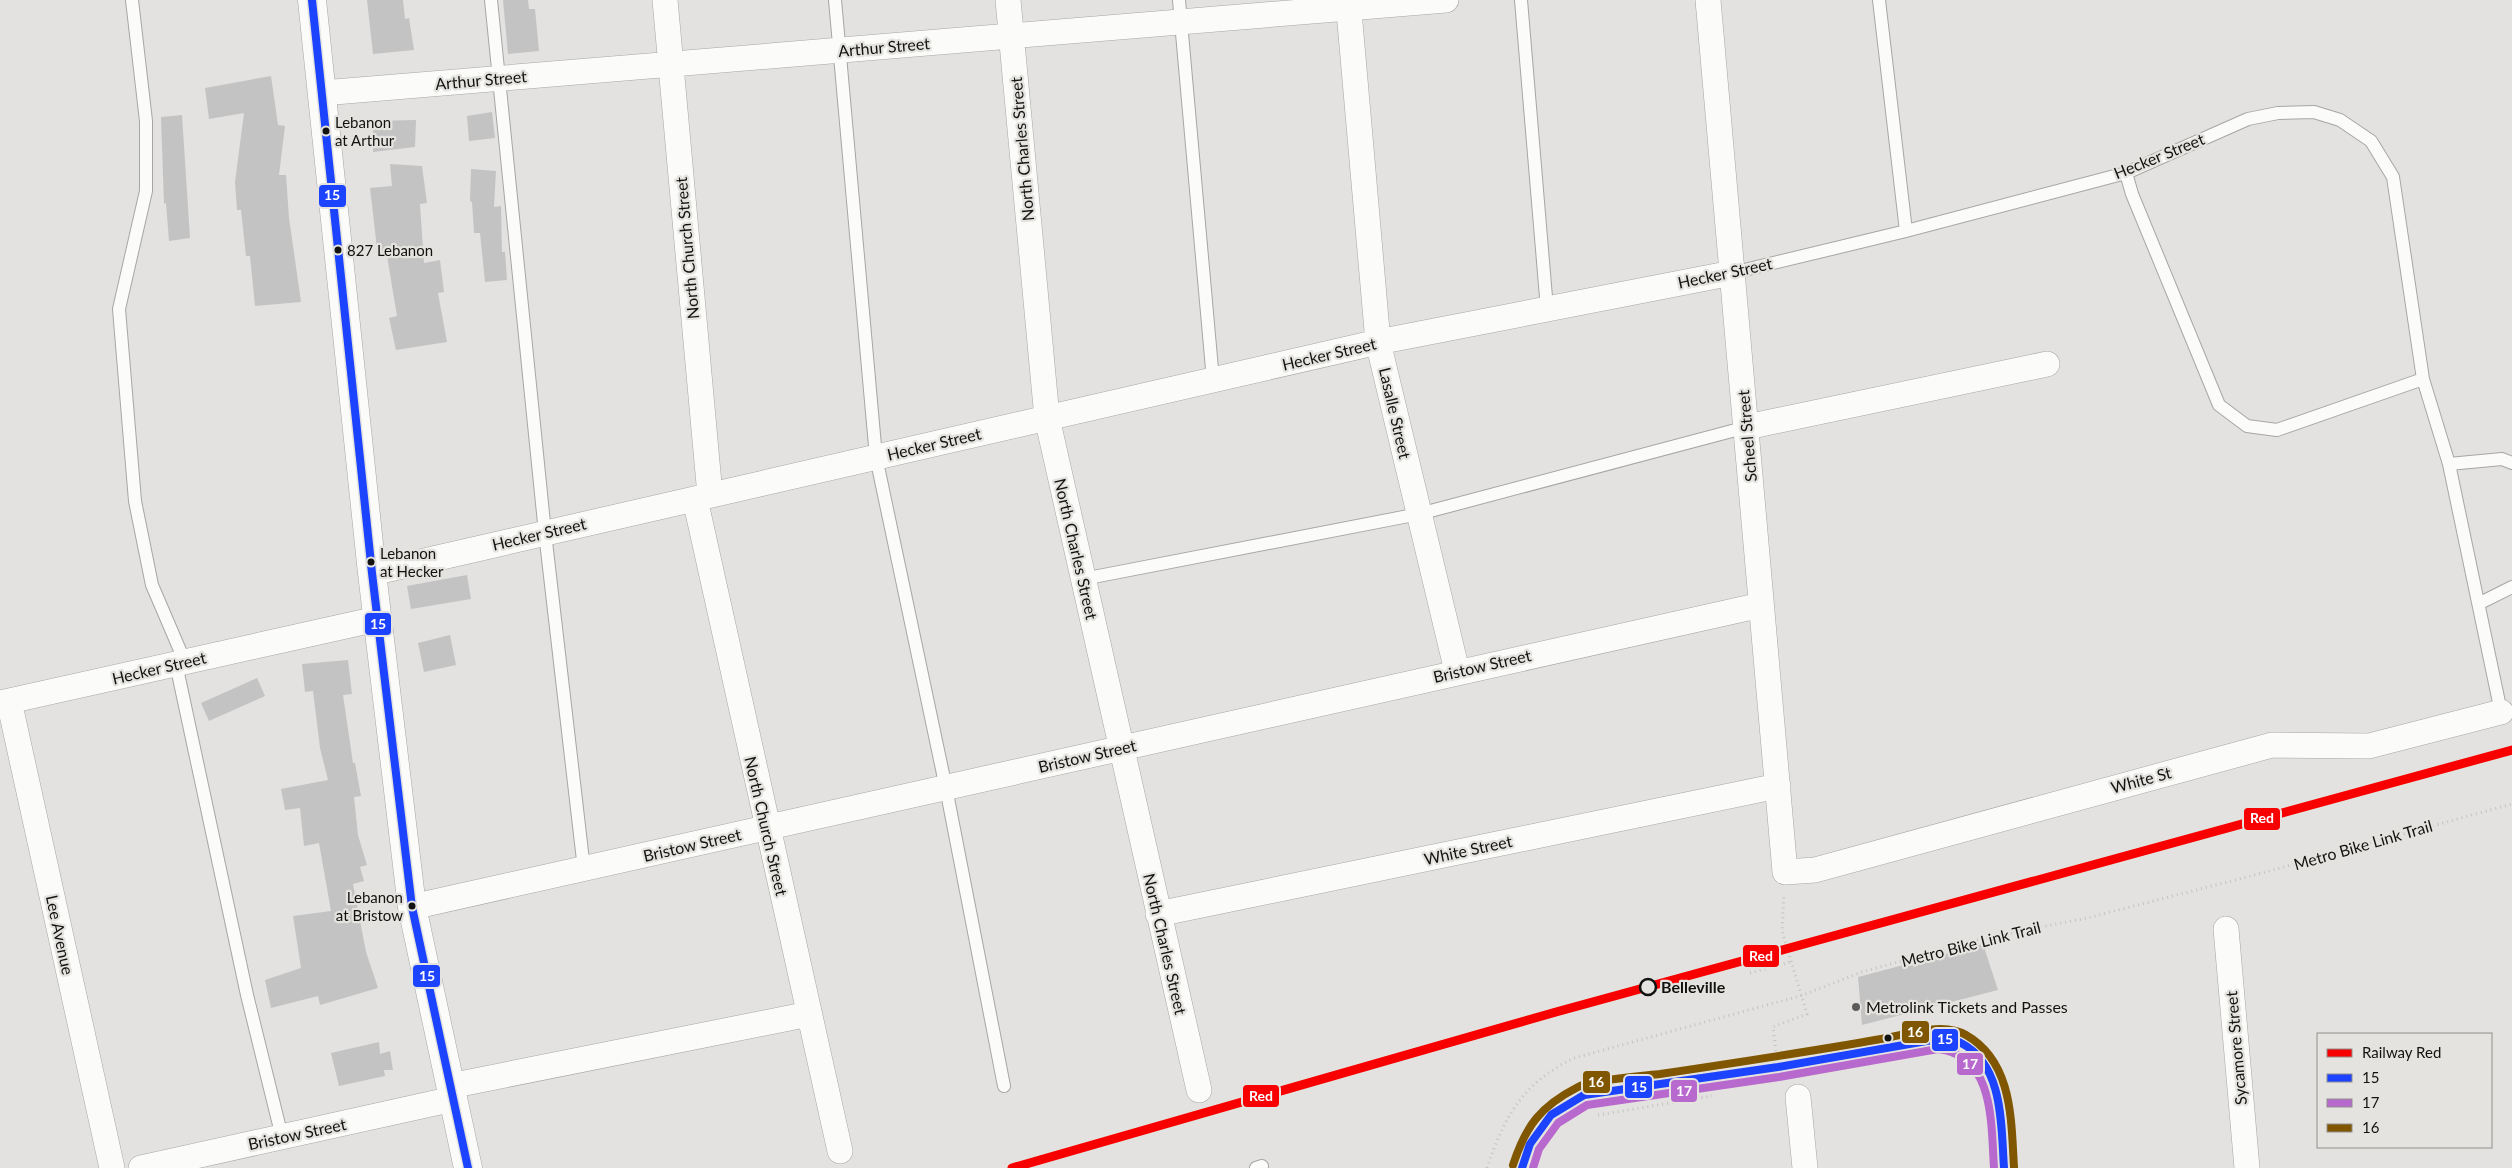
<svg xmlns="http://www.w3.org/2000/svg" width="2512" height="1168" font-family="Lato,sans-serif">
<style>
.building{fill:#c4c3c3}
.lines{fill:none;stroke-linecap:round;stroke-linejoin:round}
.lane-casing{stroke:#a6a6a4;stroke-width:14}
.street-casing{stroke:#a6a6a4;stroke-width:26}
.secondary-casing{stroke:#a6a6a4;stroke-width:29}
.path{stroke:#c3c3c2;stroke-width:3;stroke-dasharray:1 4;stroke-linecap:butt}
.lane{stroke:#fbfbfa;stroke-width:12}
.street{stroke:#fbfbfa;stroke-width:25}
.secondary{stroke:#fbfbfa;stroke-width:28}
.bus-1-casing{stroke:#e4e3df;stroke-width:11}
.bus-2-casing{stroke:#e4e3df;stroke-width:11}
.bus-3-casing{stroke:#e4e3df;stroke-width:11}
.bus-1{stroke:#1c43ff;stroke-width:8}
.bus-2{stroke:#b869cd;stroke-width:8}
.bus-3{stroke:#815601;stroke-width:8}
.rail-1-casing{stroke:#e4e3df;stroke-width:12}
.rail-1{stroke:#f80000;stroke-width:9}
.bus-dot{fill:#121211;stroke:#e4e3df;stroke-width:2}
.stop-dot{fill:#e4e3df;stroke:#121211;stroke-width:2.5}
.poi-dot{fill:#5b5b59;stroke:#e4e3df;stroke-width:2}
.labels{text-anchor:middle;stroke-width:4.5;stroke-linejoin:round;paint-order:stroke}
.bus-label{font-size:15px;fill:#121211;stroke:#e4e3df;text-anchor:start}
.street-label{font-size:16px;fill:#121211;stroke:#e4e3df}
.stop-label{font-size:16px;font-weight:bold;fill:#121211;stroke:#e4e3df;text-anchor:start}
.poi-label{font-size:16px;fill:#121211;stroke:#e4e3df;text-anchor:start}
.line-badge{stroke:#e4e3df;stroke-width:2}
.badge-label{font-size:14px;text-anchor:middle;font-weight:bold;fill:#fff}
</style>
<rect width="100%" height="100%" fill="#e3e2e0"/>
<path class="building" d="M367,0H403L405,19L409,18L414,50L373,54Z
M503,0H528L529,9H535L539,51L508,54Z
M271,76L278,125L285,126L279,175H286L289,218L301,302L255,306L250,256H246L241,210H237L235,182L244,113L209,119L205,88Z
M492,112L495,138L469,141L467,116Z
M182,115L190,238L169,241L166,203L164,204L161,117Z
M416,120L415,147L373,152V121Z
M390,164L422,166L427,203L420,204L424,263L440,260L444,292L438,293L447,342L396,350L389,318L397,316L387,256L378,257L370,188L392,186Z
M471,169L496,171L494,207L501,206L502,252H505L507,280L485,282L480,233H474L472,202L470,201Z
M467,575L471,599L411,609L407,586Z
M450,635L456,665L424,672L418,643Z
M348,660L352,694L343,695L353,763H355L361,796L354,797L358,835L367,865L360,867L364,881L353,884L366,952L378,988L320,1005L318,996L271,1008L265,980L301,968L293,916L331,911L319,843L304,846L300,808L285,810L281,789L328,780L320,748L313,691L305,692L302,664Z
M257,678L265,696L209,721L201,703Z
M1983,944L1998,990L1862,1025L1858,977Z
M379,1042L380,1054L390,1051L393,1070H384L385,1076L339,1086L331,1053Z"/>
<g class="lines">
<g class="lane-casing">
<path id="lane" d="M132,0L146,121V191L119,309L135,501L152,585L185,662
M491,0L545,533L584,869
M835,0L876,457L946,788L1004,1086
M1179,0L1213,380
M1521,0L1547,309
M1879,0L1906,231
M2126,173L2132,194L2219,405L2247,426L2277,430L2423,379
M1732,273L1906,231L2126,173L2248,119L2278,113L2314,112L2340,120L2371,141L2393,177L2423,379L2449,464L2501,712L2505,711
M2449,464L2502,459L2512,463
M1083,579L1419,514L1747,427
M2480,603L2512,587
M176,664L247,995L282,1137
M1256,1168L1262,1166
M1522,1168L1530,1144L1551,1115L1584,1095L1778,1067L1938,1039C1945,1040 1955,1040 1961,1043C2005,1067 2000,1125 2004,1168"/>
</g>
<g class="street-casing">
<path id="street" d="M665,0L710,495
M1008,0L1047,418L1199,1090
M1348,0L1378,342L1457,671
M1708,0L1785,872L1815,870L2272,745L2369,746L2501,712
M322,93L1446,0
M1747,427L2047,364
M695,499L840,1151
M372,573L1378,342L1732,273
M9,701L112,1168
M0,703L377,619
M412,907L1761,605
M1158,914L1778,786
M2226,929L2247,1168
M450,1086L809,1014
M1798,1097L1805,1168
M141,1168L453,1099"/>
</g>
<g class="secondary-casing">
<path id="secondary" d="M312,0L372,573L412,907L468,1168"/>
</g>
<path class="path" d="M1750,973L1790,962
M1776,1051L1773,1027L1807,1014L1782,931L1784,894
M1598,1115L1712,1096
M1487,1168C1505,1115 1522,1084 1574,1058L1800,996L1862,972L1981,939L2087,918L2251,876L2512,804"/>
<use href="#lane" class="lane"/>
<use href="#street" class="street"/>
<use href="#secondary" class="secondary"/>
<g class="bus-1-casing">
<path id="bus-1" d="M312,0L372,573L412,907L468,1168
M1522,1168L1530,1144L1551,1115L1584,1095L1778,1067L1938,1039C1945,1040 1954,1039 1961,1043C2004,1065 2001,1126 2004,1168"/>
</g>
<g class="bus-2-casing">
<path id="bus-2" d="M1533,1168L1539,1149L1558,1123L1587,1105L1779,1077L1938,1049C1995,1055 1991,1125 1994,1168"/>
</g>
<g class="bus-3-casing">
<path id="bus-3" d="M1513,1165C1526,1125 1541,1106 1578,1087C1591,1080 1643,1076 1660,1074C1734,1063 1808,1052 1881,1039C1906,1035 1943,1021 1966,1035C2013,1062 2011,1120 2014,1167"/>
</g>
<use href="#bus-1" class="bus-1"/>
<use href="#bus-2" class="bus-2"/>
<use href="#bus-3" class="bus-3"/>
<g class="rail-1-casing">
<path id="rail-1" d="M1012,1168L1556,1012L2512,750"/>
</g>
<use href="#rail-1" class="rail-1"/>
</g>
<g class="bus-dot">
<circle cx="326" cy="131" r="4.5"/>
<circle cx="338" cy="250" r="4.5"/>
<circle cx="371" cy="562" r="4.5"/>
<circle cx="412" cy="906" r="4.5"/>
<circle cx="1888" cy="1038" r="4.5"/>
</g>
<circle class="stop-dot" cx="1648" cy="987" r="8"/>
<circle class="poi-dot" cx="1856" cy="1007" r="5"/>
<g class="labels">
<g class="bus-label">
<text x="335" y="128">Lebanon<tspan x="335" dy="18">at Arthur</tspan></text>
<text x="347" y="256">827 Lebanon</text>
<text x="380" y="559">Lebanon<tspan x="380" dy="18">at Hecker</tspan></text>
<text x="403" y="903" text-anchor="end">Lebanon<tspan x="403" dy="18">at Bristow</tspan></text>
</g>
<g class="street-label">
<text transform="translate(884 47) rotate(-5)" y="6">Arthur Street</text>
<text transform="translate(481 80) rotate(-5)" y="6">Arthur Street</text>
<text transform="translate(1022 149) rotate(-95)" y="6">North Charles Street</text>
<text transform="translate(2159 156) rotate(-22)" y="6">Hecker Street</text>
<text transform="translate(687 248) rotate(-95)" y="6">North Church Street</text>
<text transform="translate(1725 273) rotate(-12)" y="6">Hecker Street</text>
<text transform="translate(1329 354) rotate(-13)" y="6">Hecker Street</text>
<text transform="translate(1395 413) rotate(77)" y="6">Lasalle Street</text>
<text transform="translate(1747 436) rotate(-95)" y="6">Scheel Street</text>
<text transform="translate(934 444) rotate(-13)" y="6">Hecker Street</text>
<text transform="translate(539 534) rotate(-13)" y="6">Hecker Street</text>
<text transform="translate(1076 549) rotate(77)" y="6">North Charles Street</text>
<text transform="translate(1482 666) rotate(-13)" y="6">Bristow Street</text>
<text transform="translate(159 668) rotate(-13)" y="6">Hecker Street</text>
<text transform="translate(1087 756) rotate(-13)" y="6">Bristow Street</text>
<text transform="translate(2141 780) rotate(-15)" y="6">White St</text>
<text transform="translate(766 826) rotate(77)" y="6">North Church Street</text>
<text transform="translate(692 845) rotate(-13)" y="6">Bristow Street</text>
<text transform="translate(2363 845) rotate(-16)" y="6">Metro Bike Link Trail</text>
<text transform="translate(1468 850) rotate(-12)" y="6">White Street</text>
<text transform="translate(60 935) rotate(78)" y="6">Lee Avenue</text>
<text transform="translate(1165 944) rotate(77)" y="6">North Charles Street</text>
<text transform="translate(1971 944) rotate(-14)" y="6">Metro Bike Link Trail</text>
<text transform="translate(2236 1048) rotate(-95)" y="6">Sycamore Street</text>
<text transform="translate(297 1134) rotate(-12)" y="6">Bristow Street</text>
</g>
<g class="stop-label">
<text x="1661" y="993">Belleville</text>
</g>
<g class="poi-label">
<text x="1866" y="1013">Metrolink Tickets and Passes</text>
</g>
</g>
<g class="line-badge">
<rect x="318" y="184" width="29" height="24" rx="5" fill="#1c43ff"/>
<rect x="364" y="612" width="28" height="24" rx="5" fill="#1c43ff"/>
<rect x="2243" y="807" width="38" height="24" rx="5" fill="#f80000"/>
<rect x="1742" y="944" width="38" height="24" rx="5" fill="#f80000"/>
<rect x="412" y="964" width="29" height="24" rx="5" fill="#1c43ff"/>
<rect x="1901" y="1020" width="29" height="24" rx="5" fill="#815601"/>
<rect x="1931" y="1028" width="28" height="24" rx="5" fill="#1c43ff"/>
<rect x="1956" y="1052" width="28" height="24" rx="5" fill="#b869cd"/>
<rect x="1582" y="1070" width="29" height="24" rx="5" fill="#815601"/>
<rect x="1624" y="1075" width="29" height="24" rx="5" fill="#1c43ff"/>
<rect x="1670" y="1079" width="28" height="24" rx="5" fill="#b869cd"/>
<rect x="1242" y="1084" width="38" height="24" rx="5" fill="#f80000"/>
</g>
<g class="badge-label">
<text x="332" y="200">15</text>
<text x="378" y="629">15</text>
<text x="2262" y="823">Red</text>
<text x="1761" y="961">Red</text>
<text x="427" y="981">15</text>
<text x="1915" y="1037">16</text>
<text x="1945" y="1044">15</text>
<text x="1970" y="1069">17</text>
<text x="1596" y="1087">16</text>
<text x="1639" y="1092">15</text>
<text x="1684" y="1096">17</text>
<text x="1261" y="1101">Red</text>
</g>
<rect x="2317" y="1033" width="175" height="115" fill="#e4e3df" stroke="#908f8d"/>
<rect x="2327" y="1049" width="25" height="8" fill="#f80000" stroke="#908f8d"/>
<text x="2362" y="1058" font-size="15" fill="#121211">Railway Red</text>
<rect x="2327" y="1074" width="25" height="8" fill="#1c43ff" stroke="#908f8d"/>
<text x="2362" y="1083" font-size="15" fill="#121211">15</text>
<rect x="2327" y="1099" width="25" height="8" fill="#b869cd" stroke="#908f8d"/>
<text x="2362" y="1108" font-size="15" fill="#121211">17</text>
<rect x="2327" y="1124" width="25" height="8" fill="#815601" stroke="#908f8d"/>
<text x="2362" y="1133" font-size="15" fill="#121211">16</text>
</svg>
